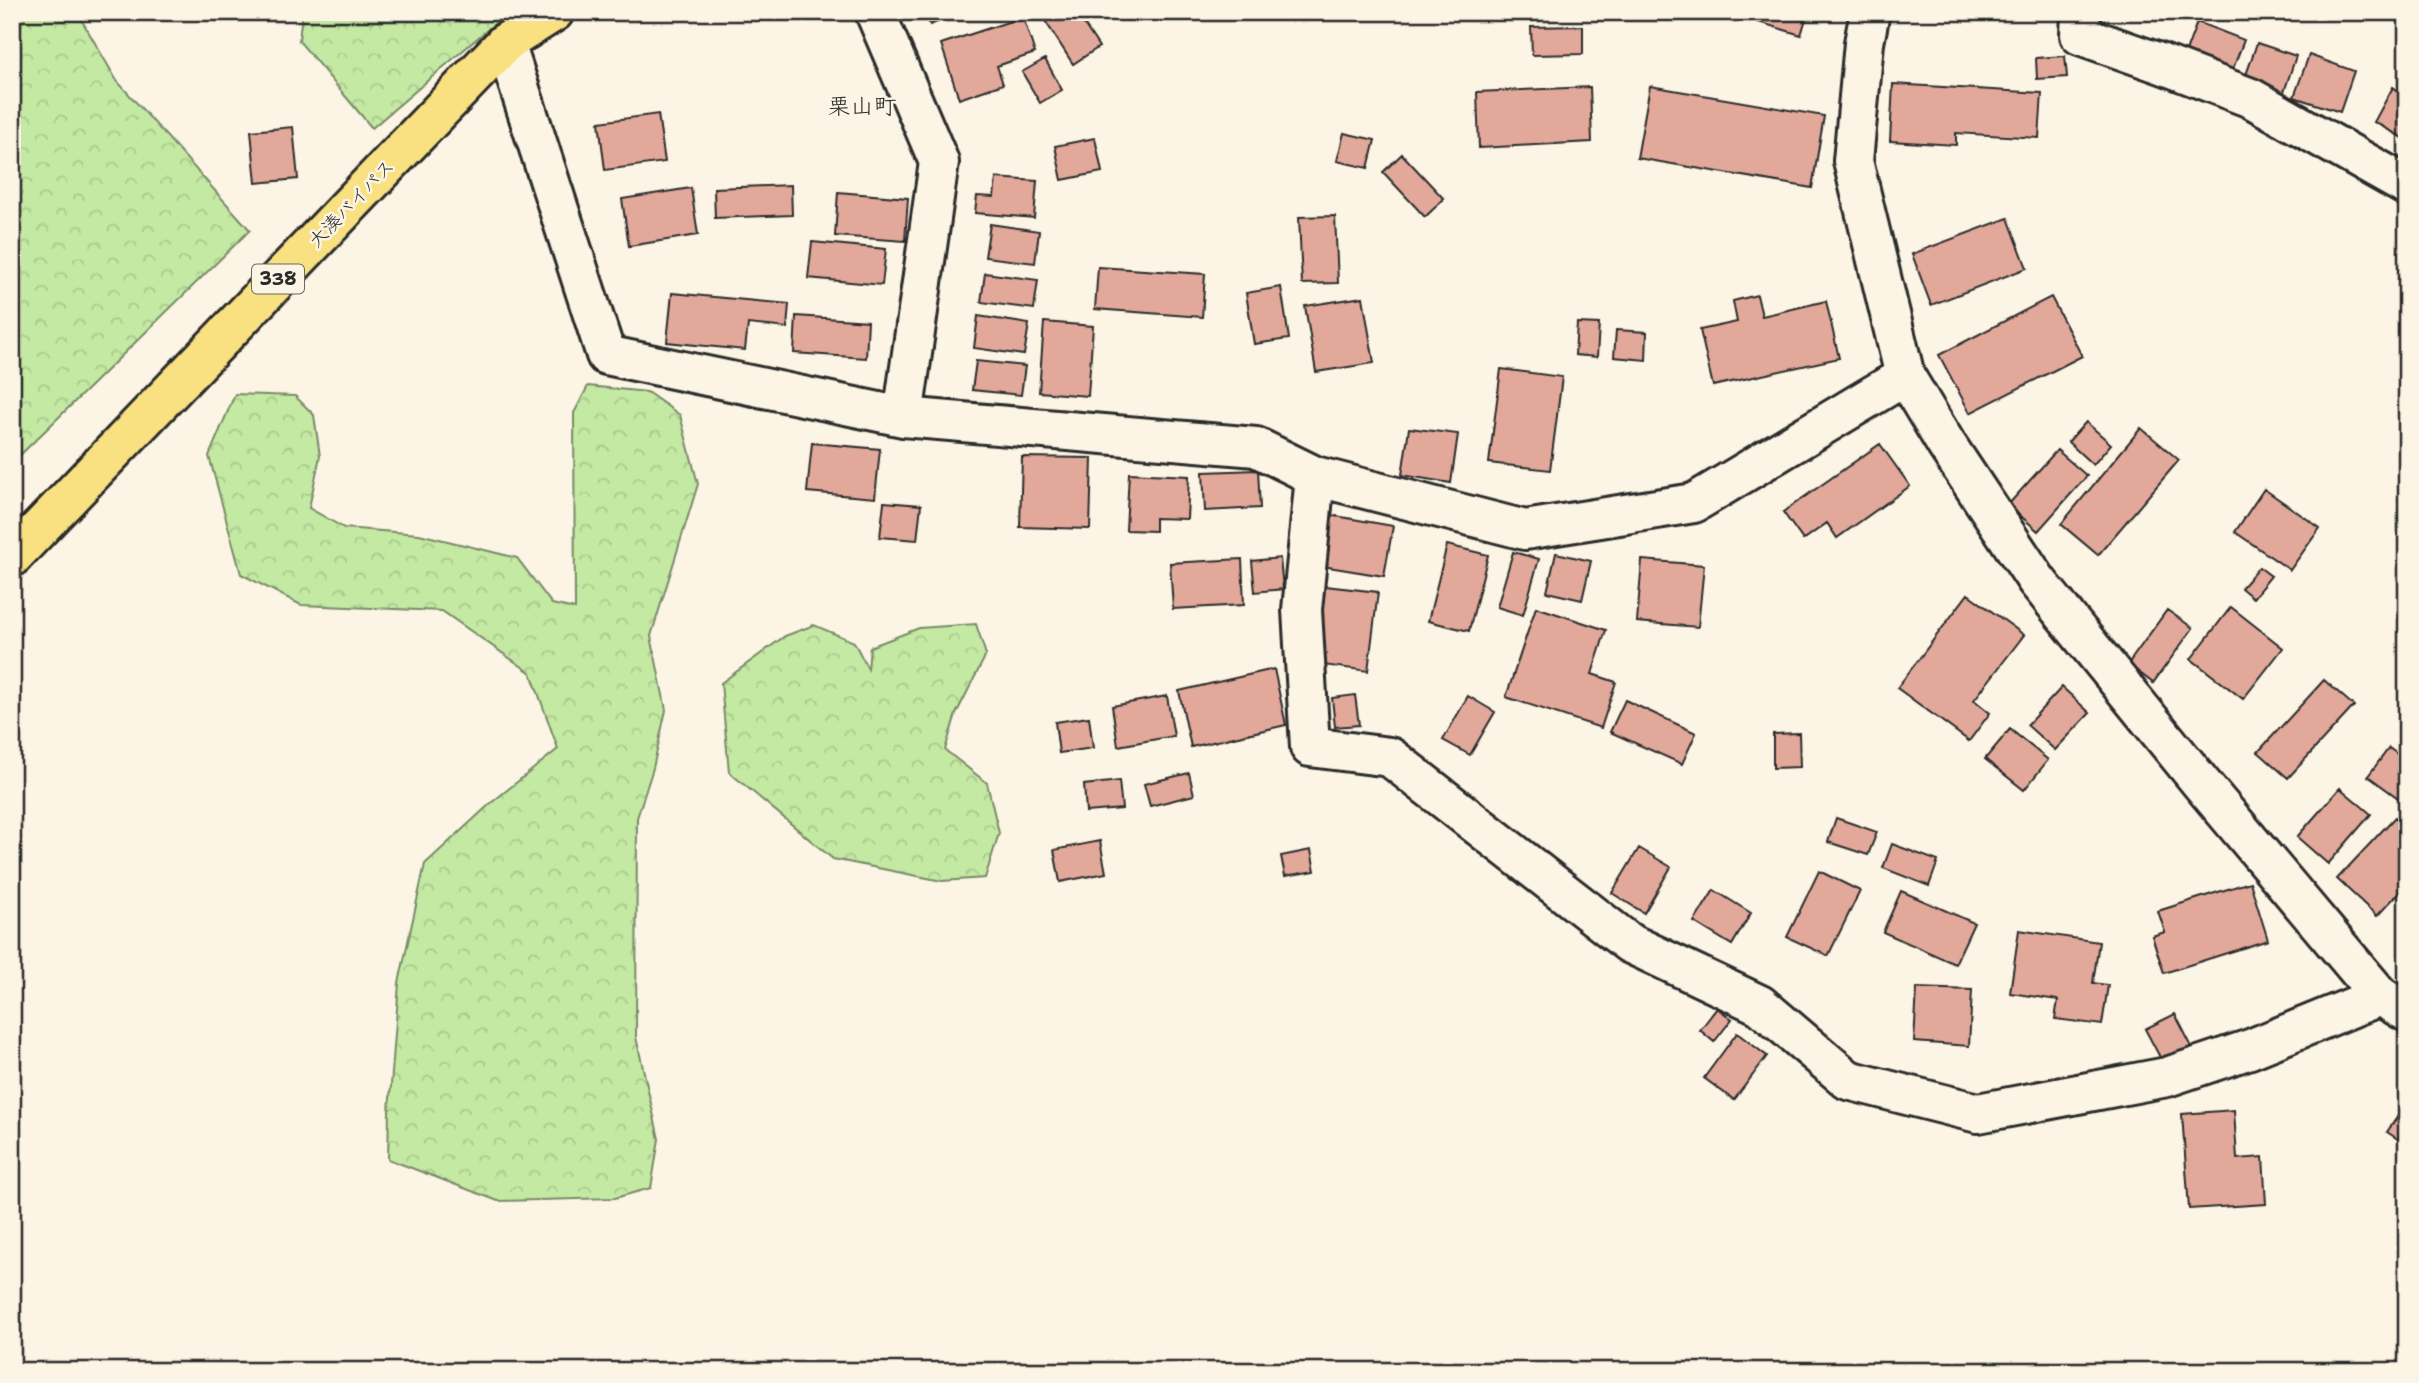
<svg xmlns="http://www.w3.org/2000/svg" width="2419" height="1383" font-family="'Shantell Sans','Klee One',sans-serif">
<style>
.forest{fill:url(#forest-crowns);stroke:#788a67;stroke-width:2}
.building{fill:#e2a99b;stroke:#2b2b2b;stroke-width:2}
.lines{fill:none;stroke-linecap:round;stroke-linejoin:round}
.minor-casing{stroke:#2b2b2b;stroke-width:44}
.highway-casing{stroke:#2b2b2b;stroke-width:44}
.minor{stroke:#fcf5e5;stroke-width:38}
.highway{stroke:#f9e181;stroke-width:38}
.labels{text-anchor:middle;stroke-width:5;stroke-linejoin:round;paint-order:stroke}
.shield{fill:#fcf5e5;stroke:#6a6863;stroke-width:2}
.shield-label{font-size:18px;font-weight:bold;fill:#2b2b2b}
.street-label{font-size:19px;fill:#2b2b2b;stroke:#fcf5e5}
.quarter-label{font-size:23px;fill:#2b2b2b;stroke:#fcf5e5}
</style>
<defs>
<pattern id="forest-crowns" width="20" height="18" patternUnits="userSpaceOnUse" patternTransform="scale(1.75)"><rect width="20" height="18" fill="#c4e9a3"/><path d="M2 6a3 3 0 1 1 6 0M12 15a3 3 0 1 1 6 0" fill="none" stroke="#a9c88c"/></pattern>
</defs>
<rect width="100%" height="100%" fill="#fcf5e5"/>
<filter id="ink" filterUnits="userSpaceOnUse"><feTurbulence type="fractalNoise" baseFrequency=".0143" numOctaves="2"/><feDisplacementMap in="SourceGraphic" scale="14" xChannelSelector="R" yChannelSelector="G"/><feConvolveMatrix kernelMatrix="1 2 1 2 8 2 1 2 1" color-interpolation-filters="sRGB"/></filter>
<g filter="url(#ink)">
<path class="forest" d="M12,12H77L117,81L250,230L12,463Z
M302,12H508L372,128L299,41Z
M588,386L647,392L680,415L698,484L651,636L666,710L653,768L637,818L636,1037L659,1139L651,1188L615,1198L498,1201L388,1159L389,1111L399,983L425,864L491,803L558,749L531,673L442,611L301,605L241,574L209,456L235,394L295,396L314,415L320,456L309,508L344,528L419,534L517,558L552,604L575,609L574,413Z
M976,624L986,655L956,714L945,750L987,783L999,833L985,878L942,881L833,859L729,772L721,683L785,636L814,625L854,642L868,669L870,647L919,628Z"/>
<path class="building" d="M925,12H962L930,25Z
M1048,12H1076L1099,47L1073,64L1042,16Z
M1725,12H1808L1801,35Z
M1023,17L1035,53L997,66L1003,84L959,99L941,44Z
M2197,22L2244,40L2231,74L2184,57Z
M1583,26V54L1532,55L1531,27Z
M2257,43L2296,56L2283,95L2244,81Z
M2309,55L2354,71L2340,112L2294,97Z
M2065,56L2067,77L2037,79L2036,58Z
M1045,59L1062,90L1040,103L1022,72Z
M2407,80V140L2374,122L2393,87L2400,92Z
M1893,84L2042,93L2039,138L1956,133V145L1890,141Z
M1650,86L1824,116L1812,188L1637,158Z
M1590,87L1592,142L1479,148L1477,92Z
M658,114L665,162L605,170L599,122Z
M293,127L298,179L256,183L251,131Z
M1344,133L1375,140L1368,168L1337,161Z
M1095,138L1102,172L1062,180L1055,146Z
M1402,154L1444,199L1425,217L1383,172Z
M996,178L1037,181L1034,218L975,213L977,196L994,197Z
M791,185L792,215L715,218L714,188Z
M691,188L698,235L629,246L622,199Z
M838,192L908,198L905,241L835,236Z
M1335,216L1338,283L1302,284L1299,217Z
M2008,218L2027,268L1931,305L1912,254Z
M990,224L1039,231L1035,263L985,257Z
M812,242L886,249L882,285L808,278Z
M1098,267L1205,274L1202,317L1095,309Z
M985,273L1038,280L1034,309L981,302Z
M1281,287L1289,339L1254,344L1246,293Z
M672,293L789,304L787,328L748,324L745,350L667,342Z
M1757,295L1762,316L1826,301L1839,358L1713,386L1700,330L1737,322L1733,301Z
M1363,297L1374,363L1316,372L1305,306Z
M2051,297L2082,356L1970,413L1939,355Z
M796,316L868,321L866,358L794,353Z
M978,316L1029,324L1024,355L974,348Z
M1044,322L1093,326L1088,396L1039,392Z
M1577,323L1599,324L1597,357L1575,355Z
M1616,330L1647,332L1646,360L1614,357Z
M976,361L1025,366L1021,395L972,390Z
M1501,369L1562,377L1550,470L1489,463Z
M2086,422L2111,444L2093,465L2068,442Z
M1409,428L1458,434L1451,483L1402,475Z
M2141,428L2179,460L2098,555L2061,524Z
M812,443L880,449L875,498L807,492Z
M1880,444L1910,486L1837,538L1827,523L1803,540L1783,512Z
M2057,450L2087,476L2038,531L2008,505Z
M1022,457L1092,458L1090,529L1020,527Z
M1258,470L1260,508L1205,511L1203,472Z
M1129,473L1189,476L1187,519L1155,518V531L1126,530Z
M2264,489L2320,528L2290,570L2235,532Z
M884,502L921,505L917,540L880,537Z
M1330,515L1393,526L1384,576L1322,566Z
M1447,545L1488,555L1469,631L1428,621Z
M1513,552L1539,559L1523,615L1497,607Z
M1556,553L1591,561L1582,600L1547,592Z
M1280,558L1283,589L1255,592L1252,561Z
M1242,559L1244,605L1173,609L1170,563Z
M1642,560L1704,565L1698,627L1637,622Z
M2259,567L2271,576L2253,598L2241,588Z
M1325,586L1378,592L1368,671L1315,664Z
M1968,594L2024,635L1974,700L1990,713L1969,741L1897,688Z
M1536,607L1606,630L1592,674L1616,682L1601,728L1506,697Z
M2231,607L2283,648L2243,699L2191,659Z
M2167,610L2193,628L2153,683L2128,664Z
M1274,669L1286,725L1191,747L1179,691Z
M2324,680L2354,706L2288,778L2258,752Z
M2062,687L2090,713L2055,750L2027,725Z
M1355,695L1359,725L1335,727L1332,698Z
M1167,696L1174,736L1118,746L1112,706Z
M1468,696L1495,712L1470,755L1443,740Z
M1625,700L1696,733L1682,764L1610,732Z
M1089,717L1093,748L1059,753L1055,722Z
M2010,729L2048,760L2024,790L1985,759Z
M1799,733L1800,767L1773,768V734Z
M2389,748L2407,761V800L2405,803L2368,776Z
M1189,773L1194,795L1150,806L1144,784Z
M1119,781L1122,809L1086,812L1084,785Z
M2340,788L2371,814L2328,864L2297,837Z
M2395,817L2407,828V884L2377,916L2337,879Z
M1836,818L1877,832L1868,855L1828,842Z
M1100,841L1106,873L1060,882L1054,850Z
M1892,844L1938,861L1929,886L1883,868Z
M1639,848L1671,867L1644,913L1612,893Z
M1311,850L1315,871L1285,876L1281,856Z
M1819,871L1860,891L1828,956L1787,937Z
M2250,882L2268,940L2164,973L2152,936L2165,932L2158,911Z
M1714,890L1751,913L1732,945L1694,922Z
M1901,891L1974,923L1955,964L1883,932Z
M2019,930L2099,942L2093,983L2108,985L2102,1025L2055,1019L2058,1000L2010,993Z
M1917,988L1972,990L1969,1046L1914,1042Z
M1717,1008L1732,1019L1714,1042L1700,1030Z
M2175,1014L2192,1047L2163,1063L2145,1029Z
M1737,1033L1767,1056L1734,1100L1704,1078Z
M2407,1103V1145L2387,1132Z
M2234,1110L2237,1159L2263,1157L2266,1204L2189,1209L2182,1114Z"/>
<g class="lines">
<g class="minor-casing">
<path id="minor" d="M875,12L939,162L903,417
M1870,12L1864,43L1853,161L1905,376L1946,444L2037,581L2201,783L2380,996L2407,1012
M2081,12L2080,35L2162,64L2251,98L2407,186
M505,43L606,355L903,417L1256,447L1315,476L1525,530L1694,503L1905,376
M1315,476L1302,610L1310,747L1390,757L1629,943L1760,1005L1848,1080L1978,1113L2167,1077L2250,1049L2380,996"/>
</g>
<g class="highway-casing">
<path id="highway" d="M12,557L505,43L554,12"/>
</g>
<use href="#minor" class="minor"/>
<use href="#highway" class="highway"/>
</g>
</g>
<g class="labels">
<rect class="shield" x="252" y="264.5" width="52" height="29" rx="5"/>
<g class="shield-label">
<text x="278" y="285">338</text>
</g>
<g class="street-label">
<text transform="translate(351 203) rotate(-46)" y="7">大湊バイパス</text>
</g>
<g class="quarter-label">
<text x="862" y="114">栗山町</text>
</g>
</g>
<rect width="2419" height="1383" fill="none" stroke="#fcf5e5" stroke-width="42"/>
<rect x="21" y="21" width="2377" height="1341" fill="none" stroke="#2b2b2b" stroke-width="2.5" filter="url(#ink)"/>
</svg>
